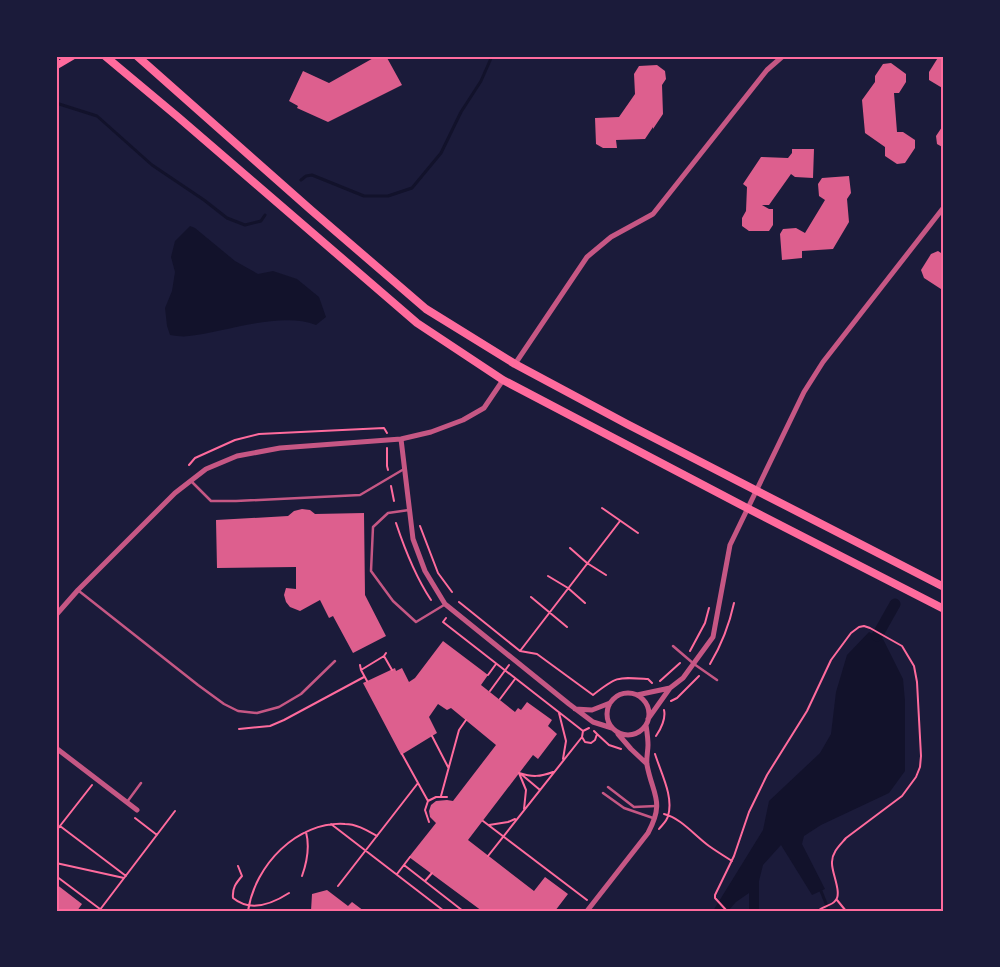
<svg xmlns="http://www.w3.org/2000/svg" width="1000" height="967" font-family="'Asap Condensed',sans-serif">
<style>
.water{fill:#12122b}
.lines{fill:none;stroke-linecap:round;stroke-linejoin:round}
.stream{stroke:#12122b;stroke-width:3}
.canal{stroke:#12122b;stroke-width:11}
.building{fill:#dd5f8e}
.path{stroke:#ff6b9d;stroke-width:2}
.service{stroke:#c65784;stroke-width:2.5}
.minor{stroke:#c65784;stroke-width:5}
.secondary{stroke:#ff6b9d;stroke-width:7}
.primary{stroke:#ff6b9d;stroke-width:8}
.neatline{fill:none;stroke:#ff6b9d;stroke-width:2}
</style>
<rect width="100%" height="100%" fill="#1b1b3a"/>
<path class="water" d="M190,226L195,228L235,261L258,274L273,271L297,279L319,297L326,317L316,325C280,311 227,332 189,336C183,337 176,336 170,335L167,326L165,308L172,291L175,272L171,257L175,241Z
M869,632L883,639L903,679L905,701V771L889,793L821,825L804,836L802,844L825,889L812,895L781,845L763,865L759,881V911H749V893L736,902L728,911H713L763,830L769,801L820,753L831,734L836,692L847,655Z"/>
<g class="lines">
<path class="stream" d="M56,103L97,116L152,165L204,200L227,218L245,225L261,221L265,215
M301,180L306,176L312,175L364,196H388L412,188L441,153L461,112L481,81L492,56
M821,891L829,911"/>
<path class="canal" d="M877,636L895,604"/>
</g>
<path class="building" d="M377,56H386L402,85L328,122L297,108L298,106L289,101L303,71L329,83Z
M939,56H944V89L929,80V72Z
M891,63L906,74V82L899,93H894L897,132H903L915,140V148L905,163L897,164L885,156V147L865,133L862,100L875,82V76L883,64Z
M657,65L665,71L666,79L662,85L663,114L653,129V127L645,139L616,140L617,148H603L596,144L595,118L619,117L635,94L634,74L639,66Z
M944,124V148L937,144L936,136Z
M792,149H814L813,178L795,177L791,174L769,205H762L769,209H773V225L769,231H749L742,226V218L746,211L747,187L743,184L761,157L788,158L792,153Z
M849,176L851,193L847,199L849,222L833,249L802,251V258L782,260L780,234L783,229L796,228L805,233L825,200L819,196L818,184L822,178Z
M938,251L944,255V291L924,278L921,270L931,254Z
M302,509L310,510L315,514L364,513L365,595L386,636L353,653L333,616L329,618L320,600L300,611L290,607L286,602L284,595L286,588L296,589V567L217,568L216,520L288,516L294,511Z
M443,641L488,675L481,685L515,712L518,708L521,710L527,702L552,720L548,726L557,734L538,759L533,755L468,840L534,891L545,877L568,894L555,911H482L409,857L436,823L430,817L429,811L431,805L436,801L447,800L453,801L496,745L451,708L447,710L438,704L429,717L437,733L401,755L363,683L395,668L396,671L402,668L409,682L415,678Z
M56,884L82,904L77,911H56Z
M327,890L348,906L352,902L364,911H311L312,894Z"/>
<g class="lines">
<path class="path" d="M387,448V466L388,470
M189,465L195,458L235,440L259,434L384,428L387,433
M391,486L394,501
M602,508L638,533
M396,523C405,550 415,576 431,600
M420,526L438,573L452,592
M570,548L587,563L606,575
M548,576L568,588L585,603
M531,597L567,627
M459,602L520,651L537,654L593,695C617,676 617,677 648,679L652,683
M446,618L443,622L583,731
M520,651L620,521
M690,651L705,623L709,608
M386,653L384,656L392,670
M710,664C722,644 729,626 734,603
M360,665L361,670L367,681
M361,670L384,656
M488,675L496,664
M660,681L680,663
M490,691L509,665
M500,699L515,679
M671,701L677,698L699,676
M559,713L566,741L563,759
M589,728L583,731L582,737L585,742L591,743L595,740L597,734L594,731
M239,729L270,726L284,720L364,677
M597,734L609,745L621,749
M432,736L448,767
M656,736C661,729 666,718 664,710
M402,754L428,801
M655,754C661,773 674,797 668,816C667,821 662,825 659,829
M521,774L540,790
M441,796L459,730L466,720
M524,809L526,790L519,773C532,777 540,777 553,772
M664,814C681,818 695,836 709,846C716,851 724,856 732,861
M135,818L157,835
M483,821L587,900
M429,822L425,810L428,801L436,797H447
M331,824L444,911
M489,825L508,822L515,819
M60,826L126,876
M56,831L92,785
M488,856L582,737
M56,863L124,878
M404,865L463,911
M238,866L242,876C236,883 232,888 233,898C250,912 272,904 289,893
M397,874L410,857
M56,876L100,909
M302,876C307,862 310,847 306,832
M425,881L432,873
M338,886L418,783
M837,900L846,911
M99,911L175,811
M248,911C255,865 297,821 345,824C357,824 368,831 377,836
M727,911L715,898V895L734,856L749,812L767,775L807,711L831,660L851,633L859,627L864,626L870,628L902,646L914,666L917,682L921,756L920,767L916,777L902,796L846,838C840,845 832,852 832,862C831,872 843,894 835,901C831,906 823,906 818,911"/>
<path class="service" d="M191,481L211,501H236L360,495L404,469
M409,510L388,513L373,527L371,571L393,601L416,622L444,605
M79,591L198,685L224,704L238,711L257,713L279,707L301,694L335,661
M673,646L694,664L717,680
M608,787L634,807L656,806
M603,793L624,808L653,818
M127,802L141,783"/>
<path class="minor" d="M515,364L587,257L611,237L653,214L767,70L783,56
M401,439L413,539L425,571L445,604L569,704L593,722L612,728
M56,615L78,590L175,493L206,469L237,456L280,448L401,439L431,432L463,420L484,408L503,380
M607 714a21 21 0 1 1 42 0a21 21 0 1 1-42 0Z
M637,695L670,688
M575,709L592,710L610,703
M648,719L670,688L683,678L713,637L730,545L804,392L823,362L944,207
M618,734L631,749L647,764
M56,748L137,810
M587,911L648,833C665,801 653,796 647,765C646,759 648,751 648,745C648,738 647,732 646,725"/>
<path class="secondary" d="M56,66L73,56"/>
<path class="primary" d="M105,56L178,117L417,323L503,380L747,508L944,609
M137,56L311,210L426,309L515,364L627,424L944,587"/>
</g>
<rect width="1000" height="967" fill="none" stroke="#1b1b3a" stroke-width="115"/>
<rect x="58" y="58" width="884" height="852" class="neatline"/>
</svg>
